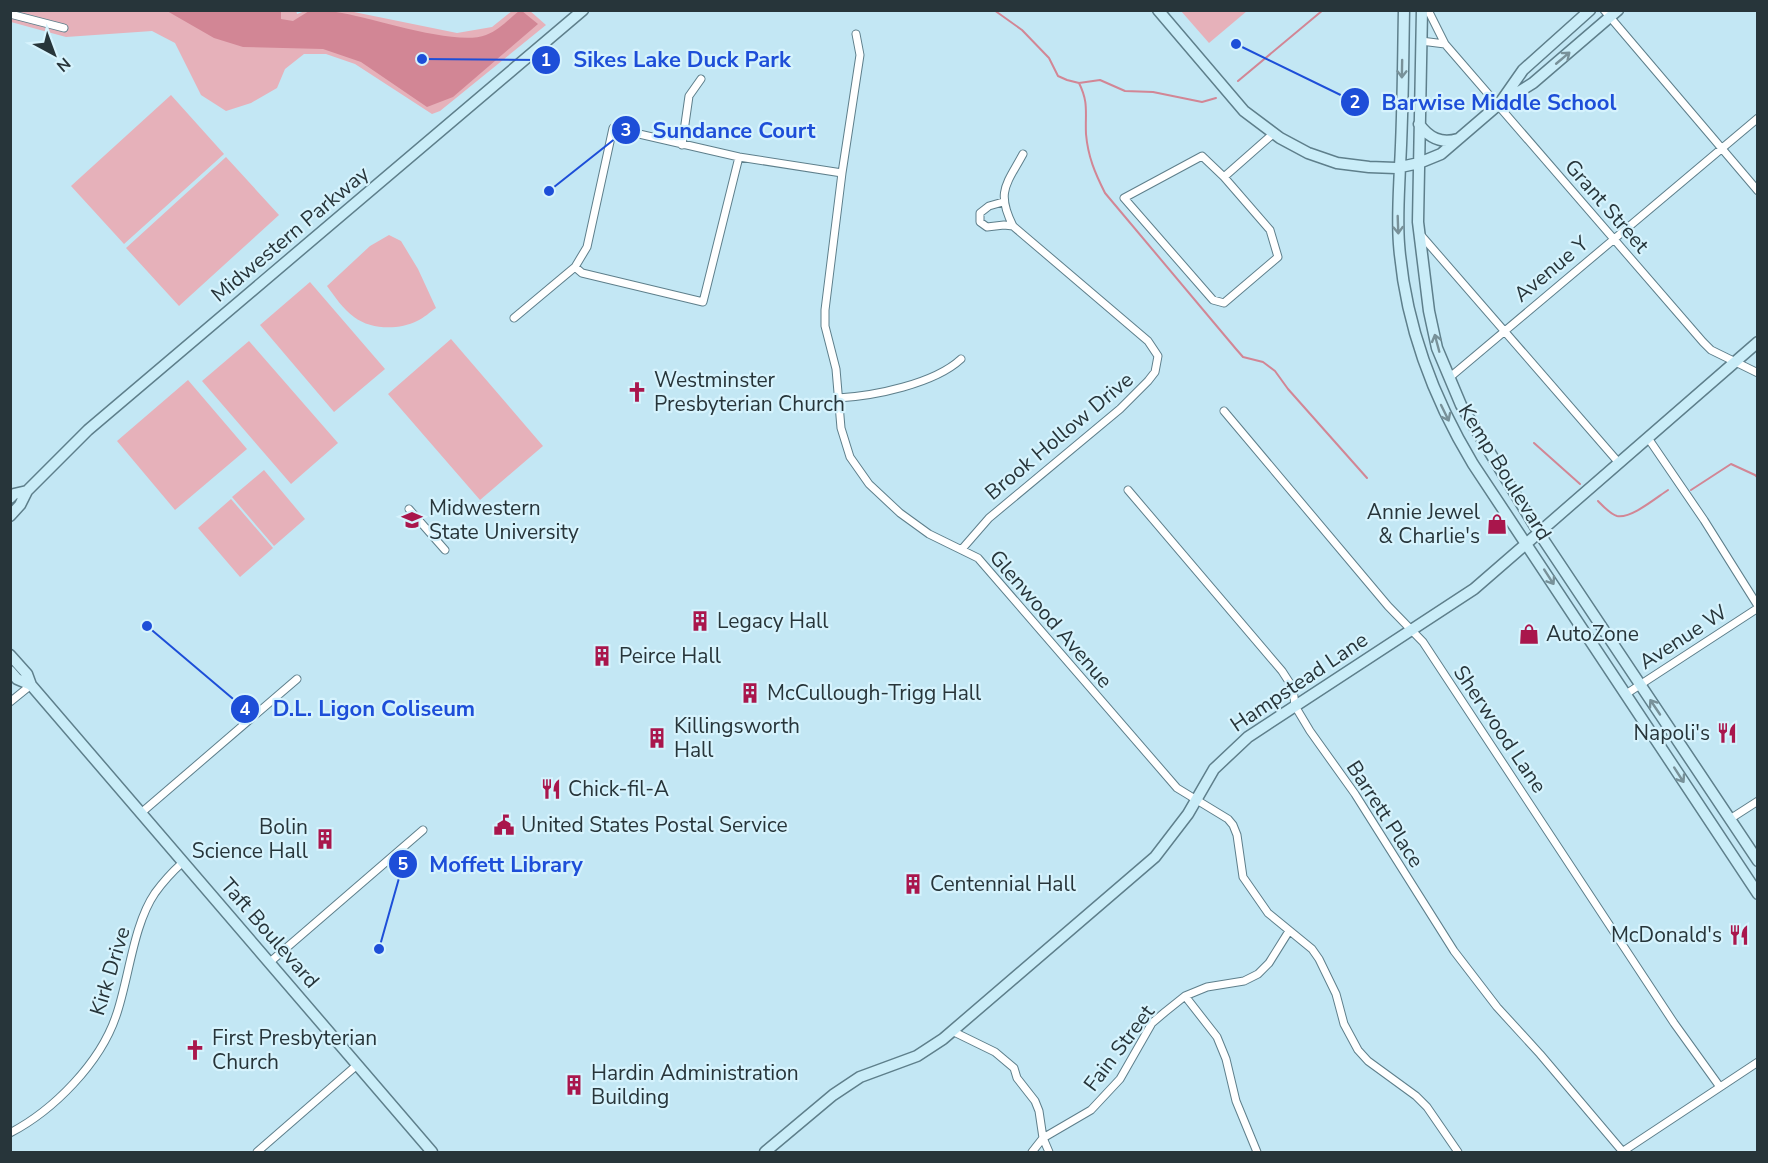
<svg xmlns="http://www.w3.org/2000/svg" width="1768" height="1163" font-family="'Nunito Sans',sans-serif">
<style>
.green{fill:#e6b1ba}
.water{fill:#d28695}
.lines{fill:none;stroke-linecap:round;stroke-linejoin:round}
.stream{stroke:#d28695;stroke-width:2}
.street-casing{stroke:#5e7f8b;stroke-width:9}
.secondary-casing{stroke:#5e7f8b;stroke-width:13}
.street{stroke:#fff;stroke-width:7}
.secondary{stroke:#caedf8;stroke-width:10}
.oneway{stroke:#789199}
.labels{text-anchor:middle;stroke-width:4.5;stroke-linejoin:round;paint-order:stroke}
.street-label{font-size:21px;fill:#27353a;stroke:#d6f3fd}
.poi-label{font-size:21px;fill:#27353a;stroke:#d6f3fd;text-anchor:start}
.leader{fill:none;stroke:#1d4ed8;stroke-width:2}
.callout-dot{fill:#1d4ed8;stroke:#d6f3fd;stroke-width:2}
.mark-label{font-size:18px;text-anchor:middle;font-weight:bold;fill:#fff}
.callout-label{font-size:22px;text-anchor:middle;font-weight:bold;fill:#1d4ed8;stroke:#d6f3fd;stroke-width:4.5;stroke-linejoin:round;paint-order:stroke}
</style>
<rect width="100%" height="100%" fill="#c3e7f4"/>
<path class="green" d="M296,10L297,14L305,11H349L457,33L492,27L512,11L529,10L546,25L440,111L432,114L355,64L326,54H304L285,69L277,88L251,103L226,111L201,95L175,43L152,31L66,37L11,22L10,11Z
M1181,11H1247L1209,43Z
M171,95L224,154L124,244L71,186Z
M226,157L279,215L179,306L126,248Z
M389,235L401,241L418,269L436,308C430,312 424,318 417,321C399,330 371,330 354,317C343,309 335,297 327,286L370,246Z
M310,282L385,369L334,412L260,325Z
M451,339L543,446L480,500L388,394Z
M249,341L338,443L291,484L202,381Z
M188,380L247,449L175,510L117,441Z
M264,470L305,519L274,546L232,497Z
M231,499L273,548L240,577L198,528Z"/>
<path class="water" d="M167,11H281V19L293,21C298,18 304,14 309,11C317,8 328,11 336,12C372,17 455,47 486,35C499,30 509,19 519,11H522L538,24L453,97L427,107L361,62L323,49L243,47L214,38Z"/>
<g class="lines">
<path class="stream" d="M636,10H648
M994,10L1022,30L1049,58L1058,76L1067,80L1079,83L1100,80L1125,91L1153,92L1202,102L1216,98
M1238,81L1323,10
M1079,83C1089,103 1085,113 1086,134C1088,157 1095,173 1105,193L1236,349L1243,357L1263,362L1275,371L1288,389L1367,478
M1534,443L1580,484
M1691,490L1731,464L1755,475L1758,478
M1598,501C1603,506 1610,514 1617,516C1631,519 1657,497 1668,490"/>
<g class="street-casing">
<path id="street" d="M1428,10L1445,44
M1604,10L1758,191
M10,14L64,28
M856,34L860,55L842,173L825,310V326L836,369L841,428L850,457L869,484L900,513L929,534L978,558L1177,788L1228,819L1233,825L1237,835L1243,877L1268,913L1312,949L1319,959L1336,994L1344,1024L1358,1050L1368,1061L1416,1096L1427,1107L1458,1152
M1421,41L1445,44L1703,342L1711,350L1758,373
M682,145L689,96L701,79
M1224,177L1202,156L1124,198L1213,300L1224,303L1278,257L1270,230L1224,177L1274,133
M1003,202L989,206L980,213V222L987,227L1004,225L1013,226
M1420,234L1619,463
M575,267L582,273L703,302L739,157
M514,318L575,267L587,247L613,128L739,157L842,173
M1449,378L1758,118
M838,398C874,396 934,384 961,359
M1224,411L1388,606L1423,642L1674,1023L1720,1087
M1648,438L1704,520L1758,606
M1128,490L1282,671L1293,688L1295,706L1310,731L1355,794L1454,951L1497,1007L1540,1054L1623,1152
M409,509L445,550
M962,549L989,518L1120,409L1148,381L1155,372L1158,356L1148,341L1013,226C996,192 1006,185 1023,154
M1626,694L1758,608
M10,702L31,685
M141,813L297,679
M1730,819L1758,801
M270,962L423,830
M1185,996L1217,1037L1226,1059L1236,1101L1257,1152
M952,1031L995,1052L1014,1068L1017,1078L1035,1101L1039,1111L1043,1138L1049,1152
M10,1133C54,1110 100,1063 116,1016C129,979 133,925 155,893C163,882 172,872 182,863
M257,1152L357,1065
M1032,1152L1043,1138L1091,1110L1120,1079L1152,1023L1165,1012L1185,996L1207,987L1244,981L1258,974L1269,963L1289,931
M1622,1152L1758,1062"/>
</g>
<g class="secondary-casing">
<path id="secondary" d="M1158,10L1244,111L1280,138L1308,153L1337,163L1369,167L1396,168L1419,163L1441,154L1498,105L1533,83L1618,10
M1404,10C1403,62 1403,115 1400,166C1399,193 1397,218 1399,244C1405,323 1432,396 1473,464L1758,894
M1422,10L1418,222L1429,311L1437,348L1461,405L1539,533L1758,861
M1502,100L1523,70L1590,10
M1419,124C1429,138 1441,144 1458,139
M10,498L14,494L27,491
M10,516L20,505L27,491L88,430L583,10
M10,655L27,674L31,685L432,1152
M10,671L17,679L31,685
M765,1152L833,1095L860,1077L917,1056L943,1039L1155,857L1188,814L1214,769L1248,737L1474,589L1758,342"/>
</g>
<use href="#street" class="street"/>
<use href="#secondary" class="secondary"/>
</g>
<defs><path id="oneway-shaft" d="M-6 0H5M1.5-3L5.5 0L1.5 3" fill="none" stroke-width="1.6" stroke-linecap="round" stroke-linejoin="round" transform="scale(1.5)"/></defs>
<g class="oneway">
<use href="#oneway-shaft" transform="translate(1563 58) rotate(-40)"/>
<use href="#oneway-shaft" transform="translate(1402 69) rotate(91)"/>
<use href="#oneway-shaft" transform="translate(1398 225) rotate(88)"/>
<use href="#oneway-shaft" transform="translate(1437 343) rotate(-105)"/>
<use href="#oneway-shaft" transform="translate(1445 413) rotate(64)"/>
<use href="#oneway-shaft" transform="translate(1549 577) rotate(57)"/>
<use href="#oneway-shaft" transform="translate(1655 707) rotate(-124)"/>
<use href="#oneway-shaft" transform="translate(1679 775) rotate(57)"/>
</g>
<defs>
<g id="church-bare" transform="scale(1.62)"><path d="M-1.2-6h2.4v3.5h3.3v2.4h-3.3V6h-2.4V-.1h-3.3v-2.4h3.3Z" fill="#a9164c" stroke="#d6f3fd" stroke-width="2.5" paint-order="stroke"/></g>
<g id="university-bare" transform="scale(1.62)"><path d="M0-5L7-2L0 1L-7-2ZM-4 1L0 2.5L4 1V4Q0 6-4 4Z" fill="#a9164c" stroke="#d6f3fd" stroke-width="2.5" paint-order="stroke"/></g>
<g id="shop-bare" transform="scale(1.62)"><path d="M-5-2.5h2.3a2.7 3.5 0 0 1 5.4 0H5L5.5 6h-11ZM-1.5-2.5h3a1.5 2.3 0 0 0-3 0Z" fill="#a9164c" stroke="#d6f3fd" stroke-width="2.5" paint-order="stroke"/></g>
<g id="building-bare" transform="scale(1.62)"><path d="M-4-6H4V6H1V3H-1V6H-4ZM-2.5-4.3h1.7v1.8h-1.7ZM.8-4.3h1.7v1.8H.8ZM-2.5-1h1.7V.8h-1.7ZM.8-1h1.7V.8H.8Z" fill="#a9164c" stroke="#d6f3fd" stroke-width="2.5" paint-order="stroke"/></g>
<g id="restaurant-bare" transform="scale(1.62)"><path d="M-5-6h1v4h1v-4h1v4h1v-4h1v5L-1.5 .5V6h-2V.5L-5-1ZM5-6V6H3V1.5H1.5Q1.5-4 5-6Z" fill="#a9164c" stroke="#d6f3fd" stroke-width="2.5" paint-order="stroke"/></g>
<g id="civic-bare" transform="scale(1.62)"><path d="M-.6-6.5H3V-4.5H.6V-3L4-1V1h2V6H-6V1h2V-1L-.6-3ZM-1.2 2.5V6h2.4V2.5Z" fill="#a9164c" stroke="#d6f3fd" stroke-width="2.5" paint-order="stroke"/></g>
</defs>
<g fill-rule="evenodd">
<use href="#church-bare" x="637" y="392"/>
<use href="#university-bare" x="412" y="520"/>
<use href="#shop-bare" x="1497" y="524"/>
<use href="#building-bare" x="700" y="621"/>
<use href="#shop-bare" x="1529" y="634"/>
<use href="#building-bare" x="602" y="656"/>
<use href="#building-bare" x="750" y="693"/>
<use href="#restaurant-bare" x="1727" y="733"/>
<use href="#building-bare" x="657" y="738"/>
<use href="#restaurant-bare" x="551" y="789"/>
<use href="#civic-bare" x="504" y="825"/>
<use href="#building-bare" x="325" y="839"/>
<use href="#building-bare" x="913" y="884"/>
<use href="#restaurant-bare" x="1739" y="935"/>
<use href="#church-bare" x="195" y="1050"/>
<use href="#building-bare" x="574" y="1085"/>
</g>
<g class="labels">
<g class="street-label">
<text transform="translate(1607 206) rotate(49)" y="7">Grant Street</text>
<text transform="translate(290 234) rotate(-40)" y="7">Midwestern Parkway</text>
<text transform="translate(1551 269) rotate(-40)" y="7">Avenue Y</text>
<text transform="translate(1059 436) rotate(-40)" y="7">Brook Hollow Drive</text>
<text transform="translate(1505 472) rotate(58)" y="7">Kemp Boulevard</text>
<text transform="translate(1051 619) rotate(49)" y="7">Glenwood Avenue</text>
<text transform="translate(1683 637) rotate(-33)" y="7">Avenue W</text>
<text transform="translate(1299 682) rotate(-34)" y="7">Hampstead Lane</text>
<text transform="translate(1500 729) rotate(56)" y="7">Sherwood Lane</text>
<text transform="translate(1385 814) rotate(57)" y="7">Barrett Place</text>
<text transform="translate(270 933) rotate(49)" y="7">Taft Boulevard</text>
<text transform="translate(110 971) rotate(-73)" y="7">Kirk Drive</text>
<text transform="translate(1119 1048) rotate(-53)" y="7">Fain Street</text>
</g>
<g class="poi-label">
<text x="654" y="387">Westminster<tspan x="654" dy="24">Presbyterian Church</tspan></text>
<text x="429" y="515">Midwestern<tspan x="429" dy="24">State University</tspan></text>
<text x="1480" y="519" text-anchor="end">Annie Jewel<tspan x="1480" dy="24">&amp; Charlie's</tspan></text>
<text x="717" y="628">Legacy Hall</text>
<text x="1546" y="641">AutoZone</text>
<text x="619" y="663">Peirce Hall</text>
<text x="767" y="700">McCullough-Trigg Hall</text>
<text x="674" y="733">Killingsworth<tspan x="674" dy="24">Hall</tspan></text>
<text x="1710" y="740" text-anchor="end">Napoli's</text>
<text x="568" y="796">Chick-fil-A</text>
<text x="521" y="832">United States Postal Service</text>
<text x="308" y="834" text-anchor="end">Bolin<tspan x="308" dy="24">Science Hall</tspan></text>
<text x="930" y="891">Centennial Hall</text>
<text x="1722" y="942" text-anchor="end">McDonald's</text>
<text x="212" y="1045">First Presbyterian<tspan x="212" dy="24">Church</tspan></text>
<text x="591" y="1080">Hardin Administration<tspan x="591" dy="24">Building</tspan></text>
</g>
</g>
<path class="leader" d="M422 59L546 60M1236 44L1355 102M549 191L626 130M147 626L245 709M379 949L403 864"/>
<g class="callout-dot">
<circle cx="422" cy="59" r="6"/>
<circle cx="1236" cy="44" r="6"/>
<circle cx="549" cy="191" r="6"/>
<circle cx="147" cy="626" r="6"/>
<circle cx="379" cy="949" r="6"/>
<circle cx="546" cy="60" r="15"/>
<circle cx="1355" cy="102" r="15"/>
<circle cx="626" cy="130" r="15"/>
<circle cx="245" cy="709" r="15"/>
<circle cx="403" cy="864" r="15"/>
</g>
<g class="mark-label">
<text x="546" y="66">1</text>
<text x="1355" y="108">2</text>
<text x="626" y="136">3</text>
<text x="245" y="715">4</text>
<text x="403" y="870">5</text>
</g>
<g class="callout-label">
<text x="682" y="67">Sikes Lake Duck Park</text>
<text x="1499" y="110">Barwise Middle School</text>
<text x="734" y="138">Sundance Court</text>
<text x="374" y="716">D.L. Ligon Coliseum</text>
<text x="506" y="872">Moffett Library</text>
</g>
<rect width="1768" height="1163" fill="none" stroke="#27353a" stroke-width="24"/>
<g transform="translate(54 54) rotate(139)" stroke="#d6f3fd" stroke-width="4.5" paint-order="stroke">
<path d="M0-4.5L10 22L0 15L-10 22Z" fill="#27353a"/>
<text y="-9" font-size="16" font-weight="bold" text-anchor="middle" fill="#27353a">N</text>
</g>
</svg>
